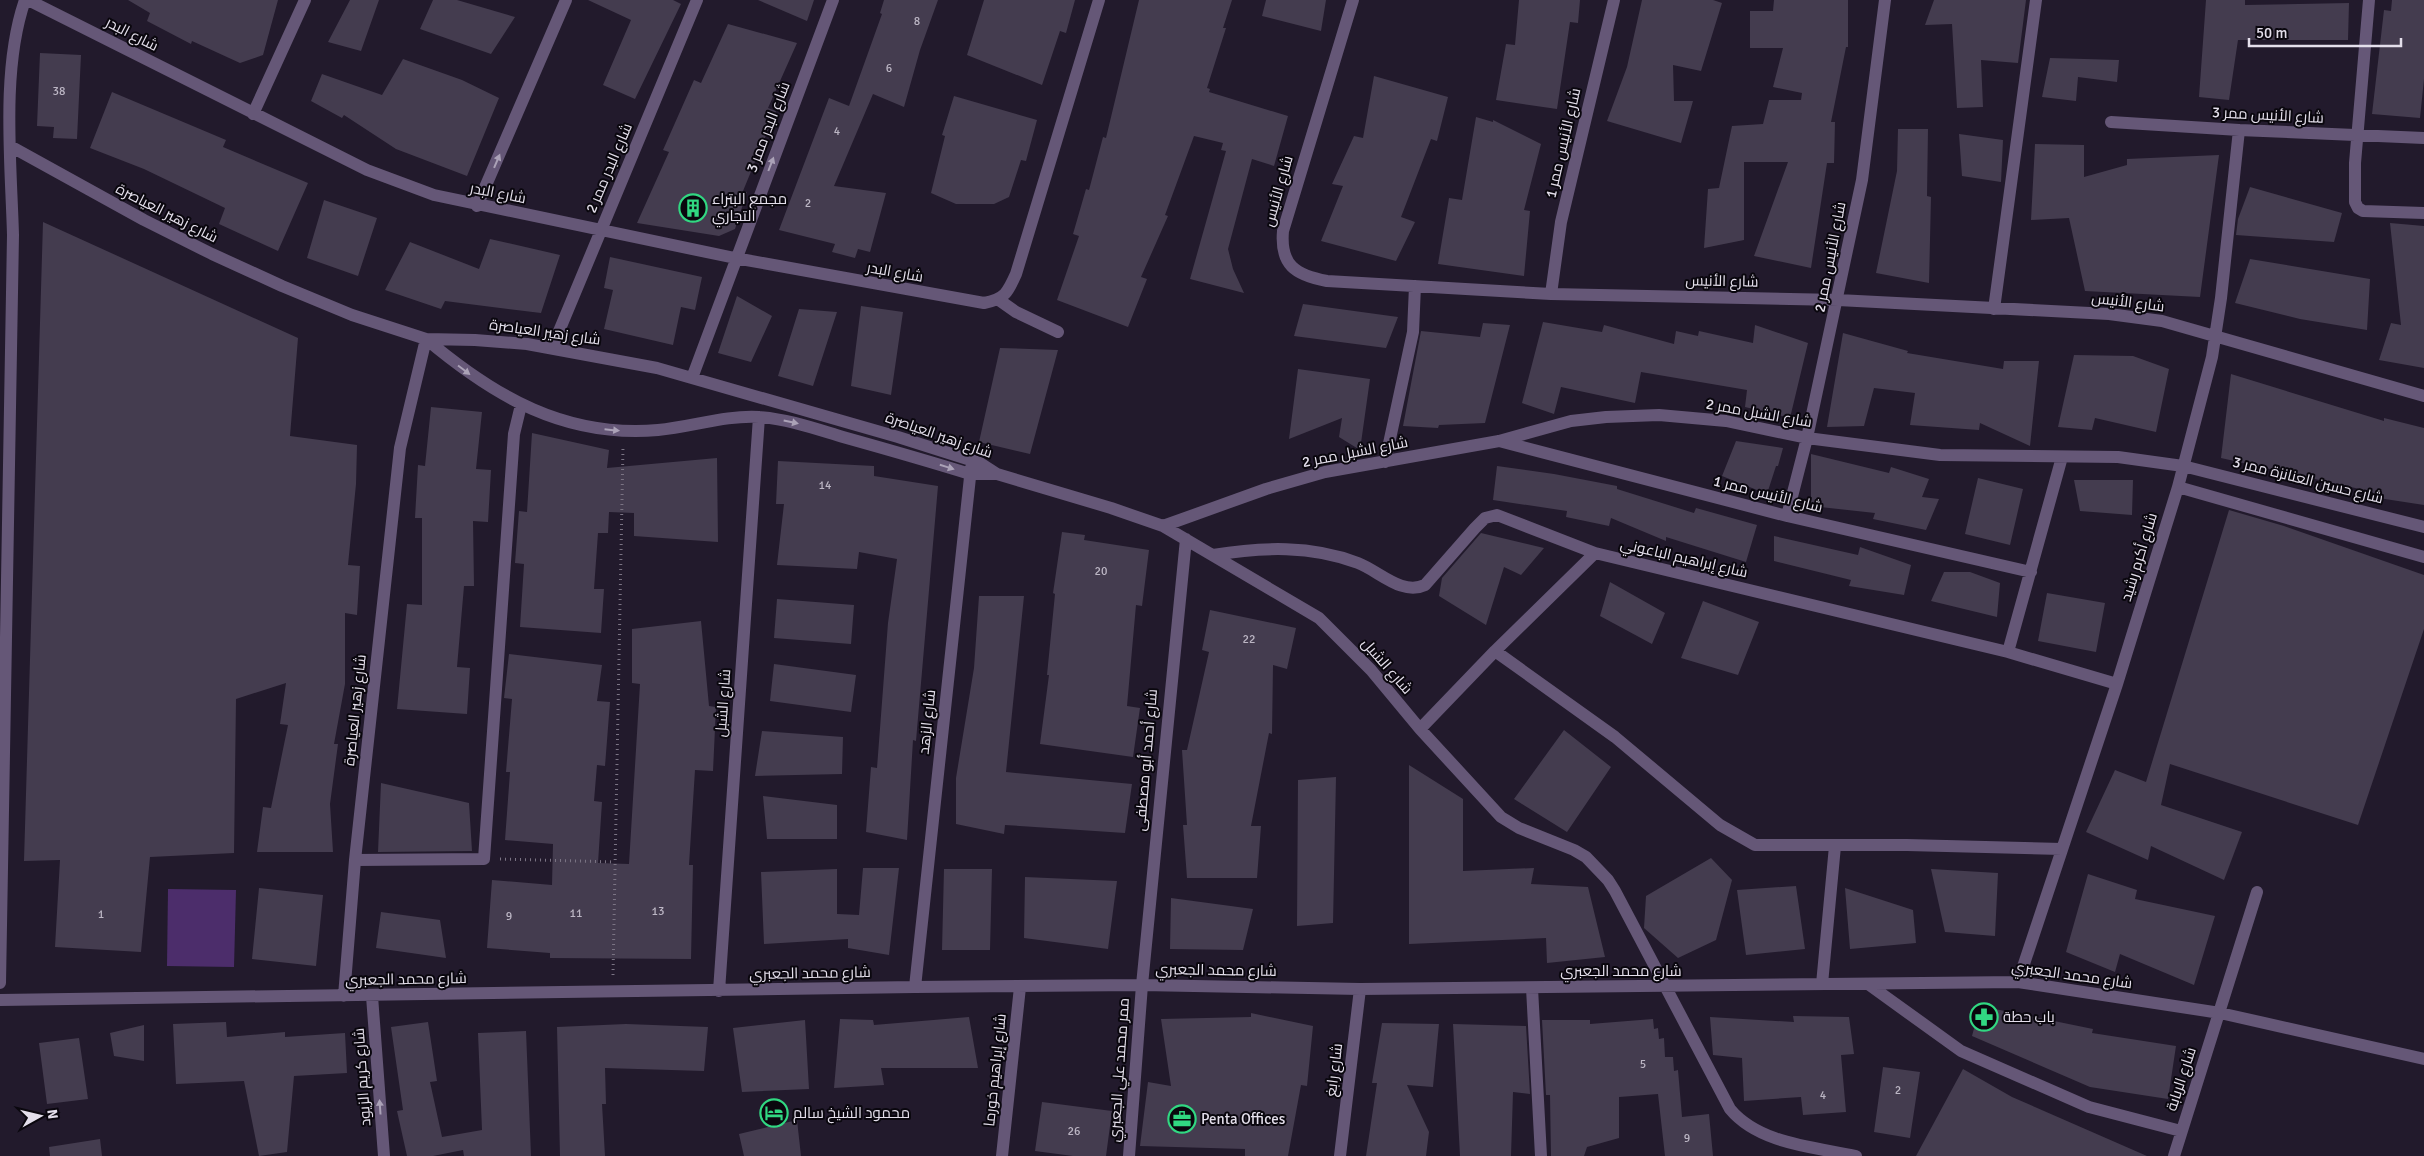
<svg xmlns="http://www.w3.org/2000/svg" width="2424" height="1156" font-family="Signika,Cairo,sans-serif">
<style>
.green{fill:#4c2d6b}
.building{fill:#443c4f}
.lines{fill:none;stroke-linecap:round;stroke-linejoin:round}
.path{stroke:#7b7484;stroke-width:3;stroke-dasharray:1 4;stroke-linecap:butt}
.minor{stroke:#655777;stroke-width:12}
.oneway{fill:#aba2b7}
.labels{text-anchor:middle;stroke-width:4;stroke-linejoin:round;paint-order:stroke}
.number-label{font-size:12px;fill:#bcb6c4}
.street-label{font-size:15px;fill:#e4dfeb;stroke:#0a070e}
.poi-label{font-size:15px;fill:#e4dfeb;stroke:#0a070e;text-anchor:start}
</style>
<rect width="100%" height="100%" fill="#221a2c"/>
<path class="green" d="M168,889L236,890L234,967L167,966Z"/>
<path class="building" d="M128,0H278L263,55L240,63L192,41L191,44L147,21L150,13Z
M350,0H379L361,51L328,42Z
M433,0H457L515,17L491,54L420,29Z
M588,0H673L681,4L635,99L603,85L631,20Z
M758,0H814L807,21Z
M884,0H938L920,50L904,107L873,94L834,186L886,193L870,252L858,249L855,258L832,252L835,244L779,230L829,98L849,106L882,14L880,13Z
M984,0H1075L1066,33L1060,31L1042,85L967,55Z
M1139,0H1232L1223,28H1226L1207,88L1210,89L1209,92L1288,116L1274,166L1252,159L1228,249L1233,269L1244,293L1190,279L1226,151L1221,150L1223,143L1194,136L1165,215L1168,216L1141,277L1147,279L1128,327L1057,300L1079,236L1073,234L1086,189L1089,190L1103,137L1106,138Z
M1266,0H1326L1321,31L1262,16Z
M1519,0H1580L1578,23L1570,22L1557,109L1496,100L1506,44L1515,45Z
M1642,0H1713L1722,3L1701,71L1673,65L1674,101H1693L1681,143L1607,121L1627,67Z
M1774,0H1848V47H1846L1831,122H1835L1834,163H1827L1811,268L1754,256L1788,162H1744V240L1704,248L1708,189L1719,188L1732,126L1763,124L1769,100H1801L1802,93L1773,87L1783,48H1750V11H1773Z
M1934,0H2026L2018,63L1981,60L1983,107L1957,108L1952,24L1925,25Z
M2206,0H2245V5L2349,3L2348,40H2238L2229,100L2199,97Z
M2392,0H2424V79L2420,118L2372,114L2384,10L2391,11Z
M728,24L797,43L768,108L776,111L743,191L747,192L735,229L719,236L637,223L669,152L663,150L694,80L701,83Z
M40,53L81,55L77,139L53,138L54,127L37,126Z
M2050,58L2119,60L2117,82L2078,77L2076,101L2042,97Z
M403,59L462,80L499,98L467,176L396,149L344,115L342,118L311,101L322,74L382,95Z
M1374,76L1448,97L1437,141L1431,139L1401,217L1415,222L1396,261L1321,241L1343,186L1332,184L1354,136L1363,138Z
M112,92L226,140L223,147L308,183L278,251L219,224L225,208L144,169L90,148Z
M954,96L1037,120L1026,161L1021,160L1009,197L994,204H956L931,193L945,136L942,135Z
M1476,117L1493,122V120L1541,144L1524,210L1530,211L1524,276L1438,264L1449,198L1462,200Z
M1898,129H1928L1927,196L1931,197L1929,283L1876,273L1897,171Z
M1959,134L2003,140L2001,182L1962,176Z
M2035,144L2084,145V177L2127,165V159L2219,155L2200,297L2085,291L2069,218L2031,220Z
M2250,187L2342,213L2334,242L2236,235L2238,219Z
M324,200L377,218L358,276L307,258Z
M43,222L298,338L290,436L357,445L356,484L348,565L360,566L357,615L345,613V684L334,744H338L330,804L333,852H257L263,807L271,808L288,725L280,724L286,683L236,699L234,853L150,857L141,952L55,947L60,860L24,861Z
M2390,223L2424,226V368L2379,360L2391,323L2401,325Z
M490,239L560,255L541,313L445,301L441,309L385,290L410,242L479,269Z
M610,257L702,277L695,310L681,307L673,345L604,329L613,290L604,288Z
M2250,259L2370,279L2367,330L2300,319L2235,303Z
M737,296L772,316L751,362L718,353Z
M1303,304L1398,317L1386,348L1294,336Z
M861,306L903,312L891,395L851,386Z
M799,309L837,312L813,386L778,376Z
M1543,322L1602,332L1604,325L1674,344L1676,331L1698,336L1699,331L1753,343L1755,325L1808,343L1790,418L1745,407L1747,390L1641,372L1635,403L1561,387L1554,414L1522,403Z
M1483,323L1510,325L1485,423L1439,425L1438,428L1403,426L1421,331L1480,337Z
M1843,333L1908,351L1907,353L2003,369L2004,361H2039L2030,446L1980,423L1979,430L1910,425L1915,393L1874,388L1864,426L1827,427Z
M1000,348L1058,350L1030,454L979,442Z
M2074,355L2133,356L2169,369L2156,432L2095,418L2092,430L2058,427Z
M1298,369L1370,379L1360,450L1339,437L1342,418L1289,439Z
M2231,374L2384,421V418L2424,428V505L2372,497L2373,492L2221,458Z
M431,407L482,412L476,469L491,470L488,522L473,521L474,586H464L457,667L470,668L467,714L397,709L407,604L422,605V518H415L418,465L425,466Z
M532,433L609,450L607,468L717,458L718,542L634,536V513L609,512L608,533H598L594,589H604L601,633L520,627L524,564L515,563L519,511L527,512Z
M1736,441L1783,448L1778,466H1776L1767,494L1722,476Z
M1811,454L1889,473L1891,467L1929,479L1922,497L1939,499L1926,530L1873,519L1875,513L1811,506Z
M778,461L874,466V476L938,486L916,741L913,740L907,840L866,832L871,767L877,768L888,623L897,559L859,552L857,569L777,565L784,504H776Z
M1497,466L1554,474L1617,486V489L1694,513L1696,508L1757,525L1746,562L1666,537V541L1611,518L1609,526L1566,517L1567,511L1493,500Z
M1978,478L2023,489L2010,545L1965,534Z
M2074,480H2133L2132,515L2080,511Z
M2229,510L2284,526L2424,575V629L2358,825L2170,764L2161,805L2242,832L2224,880L2151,846L2148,860L2086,832L2115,770L2146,782Z
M1062,532L1085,535L1084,540L1149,550L1142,606L1136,605L1127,706L1140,708L1133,757L1040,744L1049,675H1047L1055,594L1053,593Z
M1481,533L1544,548L1521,575L1504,567L1486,625L1439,596L1442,578Z
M1774,536L1858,555L1860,547L1911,565L1904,595L1849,586L1851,580L1774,561Z
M1944,572H1970L2000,583L1997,617L1931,601Z
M1610,582L1665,613L1652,644L1600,616Z
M2047,593L2105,603L2096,652L2038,641Z
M979,596H1024L1006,772L1132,784L1125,833L1005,825L1004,834L956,824V778L974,668Z
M777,599L854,605L851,644L774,638Z
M1703,601L1759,622L1738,675L1681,658Z
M1210,610L1296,628L1287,669L1273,665L1272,734L1269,733L1251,826H1261L1257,878H1187L1183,825H1187L1182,750H1187L1209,652L1202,650Z
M701,621L709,706L716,707L713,771L695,770L689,865H693L691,959L550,958V953L487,948L492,880L552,885L553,844L505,840L510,772H506L512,699L504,698L509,654L602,665L597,701L610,702L605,766L597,765L594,801L602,802L598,863L629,864L640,684L632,683V629Z
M774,664L856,675L851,712L770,701Z
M1564,730L1611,767L1567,832L1514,799Z
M762,731L843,737L842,774L755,776Z
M1409,765L1463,799V871L1534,868L1531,884L1588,887L1605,957L1547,963L1546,938L1409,944Z
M1336,777L1333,923L1297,926L1298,780Z
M381,783L469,803L472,851L378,852Z
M763,796L837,805V839H767Z
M1711,858L1732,880L1716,940L1678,958L1644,928L1646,896Z
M863,868H899L889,955L848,948V939L764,944L761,872L837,869V914L859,915Z
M944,869H992L990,950H942Z
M1931,869L1998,873L1995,936L1945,932Z
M2088,874L2137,890L2135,899L2215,916L2194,985L2120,954L2115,972L2066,952Z
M1025,877L1117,881L1108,949L1024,938Z
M1796,886L1805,949L1746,955L1737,890Z
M259,888L323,895L316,966L252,959Z
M1845,888L1913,910L1916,943L1850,949Z
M1171,898L1253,909L1243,950L1170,949Z
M381,912L440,920L446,958L376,948Z
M1980,1006L2093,1029L2092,1033L2176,1046L2168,1099L2090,1087L1972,1036Z
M1251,1013L1313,1026L1307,1086L1301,1085L1288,1156H1245V1149L1140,1146L1148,1082L1171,1086L1161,1019L1251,1017Z
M1793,1016L1849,1017L1854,1054L1841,1055L1846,1112L1803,1115L1801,1097L1744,1101L1742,1058L1713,1055L1710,1017L1794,1022Z
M969,1017L978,1068H881L884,1085L834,1088L840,1019L873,1020L874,1025Z
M1653,1019L1654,1029L1658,1028L1659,1039L1664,1038L1665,1057H1673L1674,1071L1678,1070L1682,1117L1709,1114L1713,1156H1665L1658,1094L1619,1097V1138L1587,1147L1584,1156H1551L1550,1095H1546L1542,1020H1590V1024Z
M805,1020L809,1089L742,1092L733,1028Z
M226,1022L227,1037L285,1032V1037L345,1033L347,1073L294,1076L287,1152L259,1156L244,1081L176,1084L173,1024Z
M428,1022L437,1081L430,1082L442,1137L482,1130L478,1033L526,1031L531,1156H464L463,1150L433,1156H407L397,1111L403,1110L391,1027Z
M1382,1023L1439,1024L1433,1087L1407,1085L1429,1132L1426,1156H1366L1377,1083H1372Z
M626,1024L708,1027L704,1071L605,1068L606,1104H602L605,1156H560L557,1027Z
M1453,1024L1526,1026L1530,1094L1513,1092L1511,1156H1460Z
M144,1025V1061L114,1056L110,1033Z
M79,1038L88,1099L47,1104L39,1043Z
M1883,1067L1920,1072L1910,1138L1874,1132Z
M1963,1069L2012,1097L2147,1156H1916Z
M1042,1102L1112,1111L1106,1156H1073L1035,1151Z
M797,1120L801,1156H744L739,1134Z
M100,1139L102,1156H50L49,1147Z"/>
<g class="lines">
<path class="path" d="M500,859L615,862
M613,975L623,447"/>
<path class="minor" d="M28,0L367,170L434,195L735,258L984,303C1005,299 1008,292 1016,274L1099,0
M1353,0L1283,231C1280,265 1295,275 1327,281L1551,294L1838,300L2109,314L2162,321L2424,396
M2369,0L2355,163V202L2358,208L2363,211L2424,213
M253,114L305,0
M2111,122L2239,130L2424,138
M10,146L144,220L212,254L282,286L352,315L426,339L475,340L527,344L657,368L898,437L980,463L997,474L1111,508L1163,526L1319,618L1371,670L1420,729L1501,817L1519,828L1574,850L1586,857L1608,880L1615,891L1730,1109C1759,1144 1814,1147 1856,1156
M477,206L566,0
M1551,294L1561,222L1614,0
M999,300L1016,312L1058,332
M1994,309L2036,0
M552,348L697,0
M692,378L833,0
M1499,441L1787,516L2031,572
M1385,462L1413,332L1415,286
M2178,487L2424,557
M1787,516L1807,438L1862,180L1885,0
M1163,526L1266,489L1325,472L1499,441L1571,421L1606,417L1659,415L1726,421L1807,438L1940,455L2118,457L2183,466L2424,527
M1213,555C1262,547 1311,545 1358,563C1379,571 1402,596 1425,585L1475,528L1485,518L1497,515L1595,553
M1495,651L1615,737L1720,825L1755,845H1907L2062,849
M2008,652L2062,457
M1420,729L1495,651L1595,553L2008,652L2117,684
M355,860L484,859L514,434L521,405
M2018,982L2117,684L2178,487L2212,357L2221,298L2239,130
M0,983L13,235C11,162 1,69 25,0
M1822,984L1835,846
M1868,984L1961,1051L2089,1107L2181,1131
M915,987L971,468
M1532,988L1541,1156
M719,991L759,417
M344,996L355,860L400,448L426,339C495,397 565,438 658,430C692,427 725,415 759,417C788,419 816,429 843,437C886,449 928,461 970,474H997
M372,996L384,1156
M0,1000L915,987L1142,985L1360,989L2018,982L2220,1013L2424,1059
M1002,1156L1020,987
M1129,1156L1142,985L1186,539
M1340,1156L1360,989
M2174,1156L2257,892"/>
</g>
<defs><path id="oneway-solid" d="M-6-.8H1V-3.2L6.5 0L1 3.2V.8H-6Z" transform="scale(1.25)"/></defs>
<g class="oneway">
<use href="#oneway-solid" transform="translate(497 161) rotate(-67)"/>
<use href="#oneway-solid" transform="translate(771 164) rotate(-69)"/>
<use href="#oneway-solid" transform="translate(464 370) rotate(37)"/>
<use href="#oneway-solid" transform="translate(791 422) rotate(12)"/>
<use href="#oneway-solid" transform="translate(612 430) rotate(6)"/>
<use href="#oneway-solid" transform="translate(947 467) rotate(17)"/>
<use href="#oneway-solid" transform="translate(380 1107) rotate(-94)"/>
</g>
<defs>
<g id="building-ring" transform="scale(1.4375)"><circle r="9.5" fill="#0a070e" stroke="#31d882" stroke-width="1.5"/><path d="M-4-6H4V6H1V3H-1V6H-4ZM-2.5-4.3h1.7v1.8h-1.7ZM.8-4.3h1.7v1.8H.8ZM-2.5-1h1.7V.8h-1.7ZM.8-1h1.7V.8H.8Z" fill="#31d882"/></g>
<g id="pharmacy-ring" transform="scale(1.4375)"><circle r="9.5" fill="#0a070e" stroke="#31d882" stroke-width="1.5"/><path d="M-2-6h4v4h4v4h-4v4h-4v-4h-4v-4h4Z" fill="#31d882"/></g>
<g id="hotel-ring" transform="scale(1.4375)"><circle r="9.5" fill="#0a070e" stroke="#31d882" stroke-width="1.5"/><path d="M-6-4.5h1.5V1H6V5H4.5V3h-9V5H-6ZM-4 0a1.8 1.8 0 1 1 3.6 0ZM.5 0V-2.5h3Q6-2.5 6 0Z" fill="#31d882"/></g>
<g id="office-ring" transform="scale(1.4375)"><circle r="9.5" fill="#0a070e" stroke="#31d882" stroke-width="1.5"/><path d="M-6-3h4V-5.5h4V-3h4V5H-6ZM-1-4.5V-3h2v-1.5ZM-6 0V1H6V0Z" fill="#31d882"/></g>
</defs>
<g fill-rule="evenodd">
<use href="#building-ring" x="693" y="208"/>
<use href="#pharmacy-ring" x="1984" y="1017"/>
<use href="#hotel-ring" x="774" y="1113"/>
<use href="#office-ring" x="1182" y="1119"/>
</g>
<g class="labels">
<g class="number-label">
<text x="917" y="25">8</text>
<text x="889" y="72">6</text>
<text x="59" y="95">38</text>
<text x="837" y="135">4</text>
<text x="808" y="207">2</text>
<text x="825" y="489">14</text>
<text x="1101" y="575">20</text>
<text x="1249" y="643">22</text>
<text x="658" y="915">13</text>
<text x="576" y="917">11</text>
<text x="101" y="918">1</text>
<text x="509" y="920">9</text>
<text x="1643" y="1068">5</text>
<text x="1898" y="1094">2</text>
<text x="1823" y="1099">4</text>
<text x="1074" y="1135">26</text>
<text x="1687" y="1142">9</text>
</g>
<g class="street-label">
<text transform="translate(132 34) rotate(27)" y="5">شارع البدر</text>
<text transform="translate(2268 115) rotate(3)" y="5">شارع الأنيس ممر 3</text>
<text transform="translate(768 127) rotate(-69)" y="5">شارع البدر ممر 3</text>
<text transform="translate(1563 143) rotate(-77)" y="5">شارع الأنيس ممر 1</text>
<text transform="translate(609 168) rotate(-67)" y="5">شارع البدر ممر 2</text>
<text transform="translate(1278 191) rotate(-74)" y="5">شارع الأنيس</text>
<text transform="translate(498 193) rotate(11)" y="5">شارع البدر</text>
<text transform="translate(167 213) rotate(27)" y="5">شارع زهير العياصرة</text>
<text transform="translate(1830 257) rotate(-79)" y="5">شارع الأنيس ممر 2</text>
<text transform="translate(895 272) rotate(10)" y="5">شارع البدر</text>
<text transform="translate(1722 281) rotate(1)" y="5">شارع الأنيس</text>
<text transform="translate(2128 302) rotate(7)" y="5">شارع الأنيس</text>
<text transform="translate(545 332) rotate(8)" y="5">شارع زهير العياصرة</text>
<text transform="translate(1759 413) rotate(10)" y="5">شارع الشبل ممر 2</text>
<text transform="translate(939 435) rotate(19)" y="5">شارع زهير العياصرة</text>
<text transform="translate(1355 452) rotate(-11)" y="5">شارع الشبل ممر 2</text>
<text transform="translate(2308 480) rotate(14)" y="5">شارع حسين العنانزة ممر 3</text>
<text transform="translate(1768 494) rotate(14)" y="5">شارع الأنيس ممر 1</text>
<text transform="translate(2139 557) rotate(-73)" y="5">شارع أكرم رشيد</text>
<text transform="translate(1684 558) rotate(13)" y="5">شارع إبراهيم الباعوني</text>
<text transform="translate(1387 666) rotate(49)" y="5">شارع الشبل</text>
<text transform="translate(723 703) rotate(-86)" y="5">شارع الشبل</text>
<text transform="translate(355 710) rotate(-84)" y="5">شارع زهير العياصرة</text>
<text transform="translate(927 722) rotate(-84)" y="5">شارع الزهد</text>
<text transform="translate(1146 760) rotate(-85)" y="5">شارع أحمد أبو مصطفى</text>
<text transform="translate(1216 970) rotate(1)" y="5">شارع محمد الجعبري</text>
<text x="1621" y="976">شارع محمد الجعبري</text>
<text transform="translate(810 973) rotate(-1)" y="5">شارع محمد الجعبري</text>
<text transform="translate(2072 975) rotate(8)" y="5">شارع محمد الجعبري</text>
<text transform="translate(406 979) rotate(-1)" y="5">شارع محمد الجعبري</text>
<text transform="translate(995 1070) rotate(-84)" y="5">شارع إبراهيم خورما</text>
<text transform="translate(1119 1070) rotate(-86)" y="5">ممر محمد علي الجعبري</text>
<text transform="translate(1334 1070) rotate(-83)" y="5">شارع رابغ</text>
<text transform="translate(362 1077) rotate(-94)" y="5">شارع كريم الزيود</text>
<text transform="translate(2181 1079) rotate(-72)" y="5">شارع الربابة</text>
</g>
<g class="poi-label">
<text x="712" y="204">مجمع البتراء<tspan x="712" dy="17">التجاري</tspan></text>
<text x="2003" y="1022">باب حطة</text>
<text x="793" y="1118">محمود الشيخ سالم</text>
<text x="1201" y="1124">Penta Offices</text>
</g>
</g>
<g transform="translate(40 1116) rotate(82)" stroke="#0a070e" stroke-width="4" paint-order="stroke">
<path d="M0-4L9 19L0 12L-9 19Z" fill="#e4dfeb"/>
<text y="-8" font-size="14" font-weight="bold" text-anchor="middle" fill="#e4dfeb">N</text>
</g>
<path d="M2249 38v8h152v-8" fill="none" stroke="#e4dfeb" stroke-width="2.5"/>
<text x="2256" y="38" font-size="15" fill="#e4dfeb" stroke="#0a070e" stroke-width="4" paint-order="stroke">50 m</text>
</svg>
